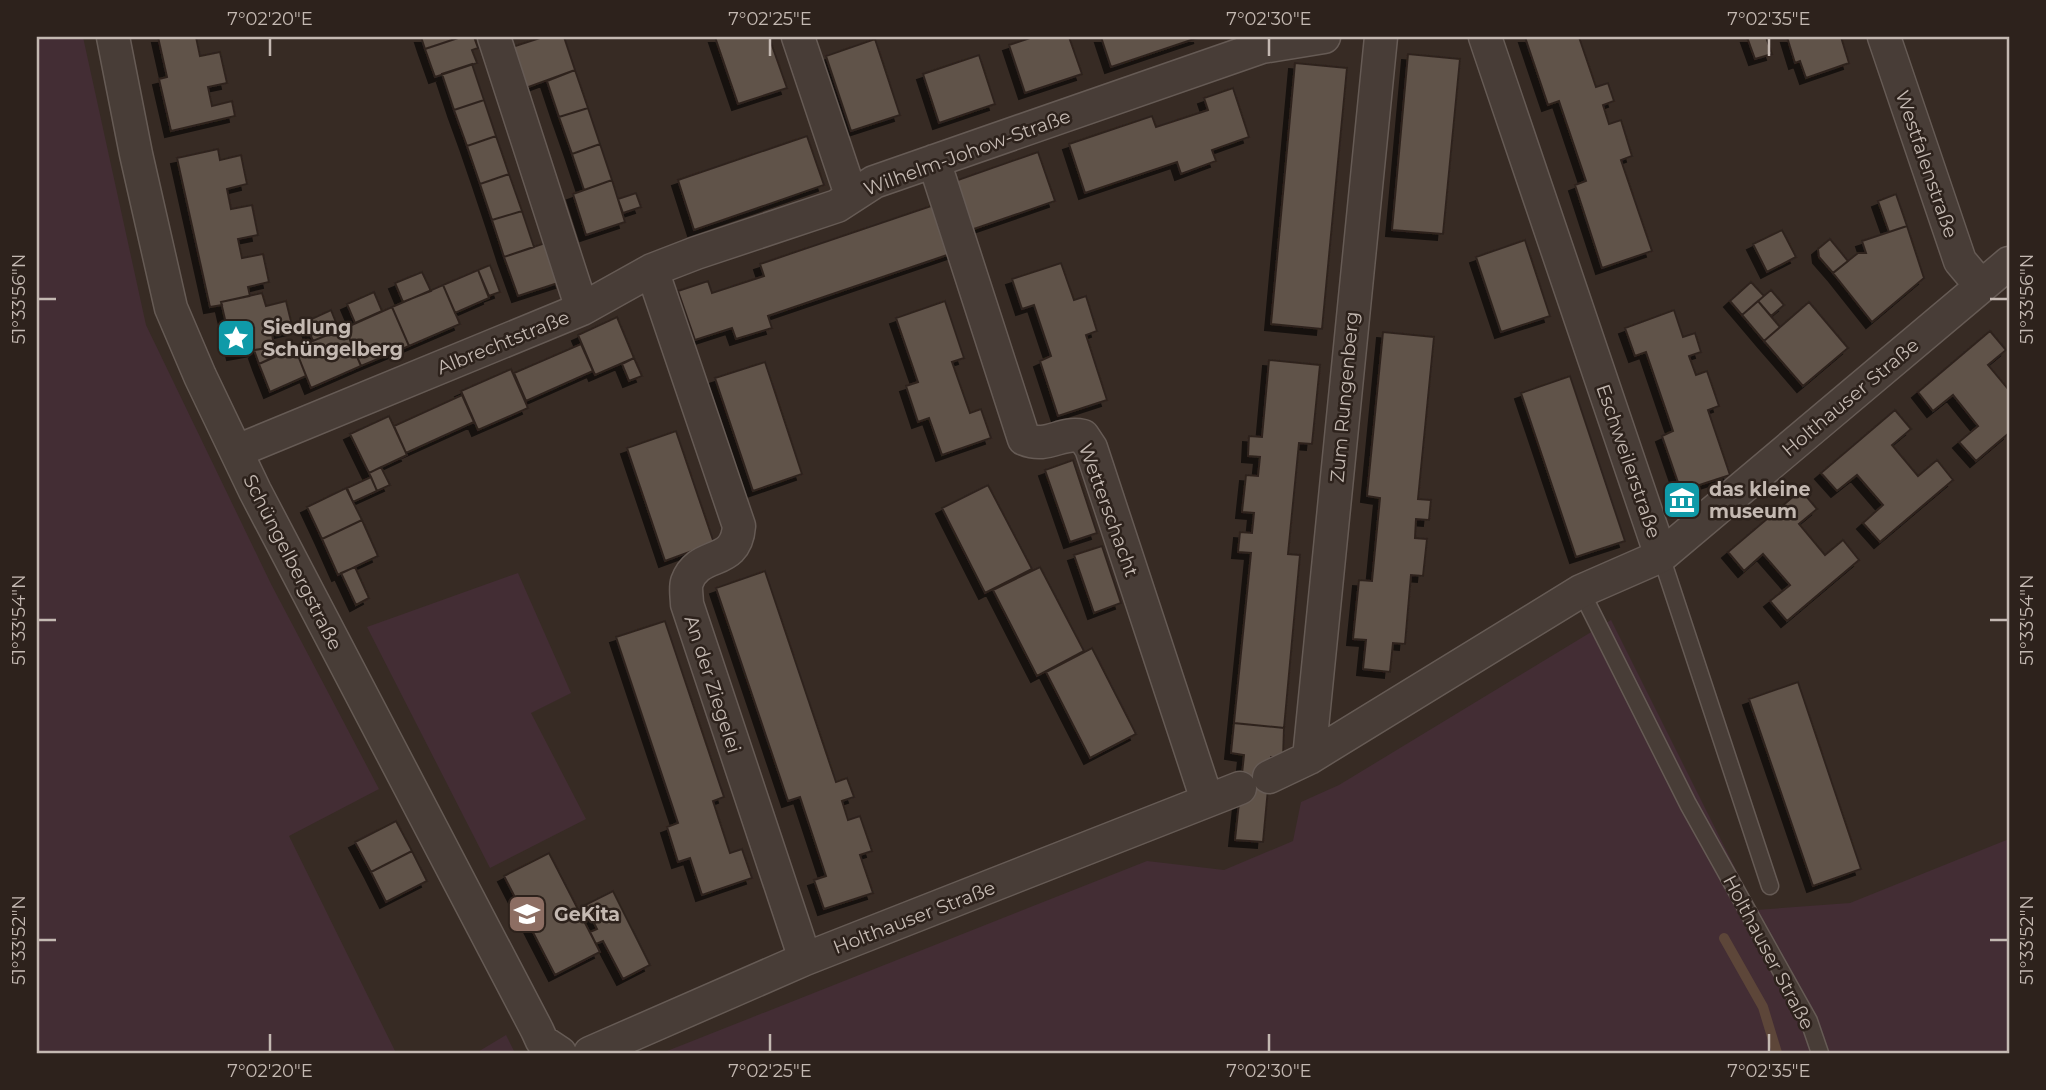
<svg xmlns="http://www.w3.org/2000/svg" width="2046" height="1090" font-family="Montserrat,sans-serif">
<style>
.green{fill:#432d34}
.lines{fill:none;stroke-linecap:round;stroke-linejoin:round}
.stream{stroke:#5d4639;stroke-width:10}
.building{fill:#61534a;stroke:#2f241e;stroke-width:2;filter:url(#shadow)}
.service-casing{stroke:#665b55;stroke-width:19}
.minor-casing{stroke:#665b55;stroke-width:35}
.service{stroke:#483d37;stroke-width:16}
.minor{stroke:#483d37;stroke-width:32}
.ticks{fill:none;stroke:#c4b9b2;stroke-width:2.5}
.labels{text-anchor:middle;stroke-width:5;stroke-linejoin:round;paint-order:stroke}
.street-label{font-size:19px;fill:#c4b9b2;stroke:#2d221c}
.poi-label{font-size:19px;font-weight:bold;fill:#c4b9b2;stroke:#2d221c;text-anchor:start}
.neatline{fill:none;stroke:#c4b9b2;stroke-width:2.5}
.ticks-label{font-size:18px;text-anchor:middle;fill:#c4b9b2}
</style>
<defs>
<filter id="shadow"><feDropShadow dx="-6" dy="6" stdDeviation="0" flood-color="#0009"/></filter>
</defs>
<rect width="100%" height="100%" fill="#372b24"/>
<path class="green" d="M37,37H83L146,325L271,584L379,789L289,836L396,1053H37Z
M518,573L571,693L531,713L586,819L490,868L367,627Z
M1611,620L1756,910L1850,903L2009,839V1053H662L1147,861L1224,870L1293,841L1301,802L1339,785Z
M506,1035L515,1053H476Z"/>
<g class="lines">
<path class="stream" d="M1724,938L1763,1007L1777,1053"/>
</g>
<path class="building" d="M158,37H196L200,56L220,52L227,83L208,87L212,106L232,101L235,116L171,131L159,79L167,77Z
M421,37H461L425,49Z
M461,37H474L478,48L472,50L477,63L435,77L425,49Z
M543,37H564L575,70L523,89L509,48Z
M715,37H769L787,88L738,104Z
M1033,37H1069L1082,74L1025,93L1009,45Z
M1101,37H1200L1111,67Z
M1525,37H1579L1596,87L1608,83L1614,101L1603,105L1609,124L1621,120L1632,156L1621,160L1652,251L1602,268L1575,185L1586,181L1559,101L1548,105Z
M1747,37H1766L1772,54L1755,59Z
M1787,37H1841L1849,63L1806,78L1800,61L1795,63Z
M875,39L900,115L851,131L826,56Z
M1408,54L1460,59L1443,234L1392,230Z
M979,55L995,104L939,123L923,74Z
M1295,63L1347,68L1322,329L1271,324Z
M472,64L484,100L454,110L442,74Z
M575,70L588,108L559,117L547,81Z
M1233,88L1249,137L1212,150L1216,161L1181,174L1177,162L1085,193L1069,144L1152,116L1156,127L1208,110L1204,98Z
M484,100L496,136L467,146L454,110Z
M588,108L600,144L572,154L559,117Z
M496,136L509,174L480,184L467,146Z
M807,136L824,185L694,230L678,180Z
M600,144L612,180L584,190L572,154Z
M218,149L220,160L241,155L247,184L227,189L231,209L252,205L258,235L238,239L242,258L263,254L269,282L248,287L250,296L221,302L222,305L210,307L177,158Z
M1038,152L1055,201L971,230L955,181Z
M509,174L522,211L492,220L480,184Z
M612,180L625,222L586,235L573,194Z
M636,193L641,207L623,213L618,199Z
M1896,194L1907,226L1889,232L1878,201Z
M937,204L953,253L768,316L772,328L736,339L732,328L695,340L678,291L708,281L712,293L764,276L760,264Z
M522,211L534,247L504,257L492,220Z
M1907,226L1924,278L1872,322L1833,273L1858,253H1866L1862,241Z
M1782,230L1796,257L1767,272L1753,244Z
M1830,239L1848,261L1833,273L1819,257L1818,249Z
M1525,240L1550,316L1501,332L1476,257Z
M548,242L561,282L518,296L504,257Z
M1061,263L1074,300L1086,296L1097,331L1086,335L1107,400L1058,416L1040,361L1051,356L1034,305L1022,309L1012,279Z
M490,265L500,292L489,296L478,270Z
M478,270L489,298L455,313L443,285Z
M422,272L431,291L403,302L395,283Z
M1751,282L1764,296L1742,315L1730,301Z
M443,285L460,324L409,346L392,307Z
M1771,290L1784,305L1771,316L1758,301Z
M374,292L382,311L355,323L347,304Z
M262,293L266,306L286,301L293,329L272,334L274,346L272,347L233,354L221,302Z
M945,301L964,358L952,362L970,413L981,409L991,438L942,455L929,418L918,422L906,386L918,382L896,318Z
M1758,301L1780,327L1764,341L1742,315Z
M1809,302L1848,348L1803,386L1764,341Z
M392,307L409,346L361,366L345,328Z
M331,310L339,330L313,341L305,322Z
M1674,310L1683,337L1695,333L1701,352L1689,356L1696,375L1707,371L1719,406L1708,410L1730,475L1681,491L1662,436L1673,431L1646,352L1635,356L1625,328Z
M617,317L634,358L595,375L578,335Z
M345,328L361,366L311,388L295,348Z
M1990,331L2006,350L1988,365L2009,390V433L1976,461L1959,442L1978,426L1953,395L1933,411L1918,392Z
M1383,332L1434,337L1418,499L1431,500L1429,520L1416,519L1415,538L1427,539L1423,576L1411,575L1405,644L1393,643L1390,672L1363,669L1366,640L1353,639L1359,580L1372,581L1380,498L1367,496Z
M581,344L593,371L526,401L514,373Z
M272,347L276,356L259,364L254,350Z
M295,348L306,376L270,392L259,364Z
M634,358L642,376L629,381L622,364Z
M1269,360L1320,365L1312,444L1299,443L1288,554L1300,555L1284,728L1234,723L1251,553L1238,552L1240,532L1252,533L1254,513L1242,512L1246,475L1258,476L1260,457L1248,456L1249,436L1262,437Z
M765,362L802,474L753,491L715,378Z
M511,369L528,408L478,430L461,391Z
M1570,376L1625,541L1576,557L1521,393Z
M462,395L474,422L406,453L394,426Z
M1895,410L1911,429L1892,445L1918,476L1937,460L1953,480L1880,542L1863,523L1883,505L1857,475L1837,491L1821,473Z
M389,416L407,455L369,473L350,434Z
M676,431L714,543L665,561L627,448Z
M1073,460L1097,533L1070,542L1045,470Z
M381,467L390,485L377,491L369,473Z
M371,477L377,491L353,502L347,488Z
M988,485L1032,569L985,593L942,508Z
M346,488L362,520L322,539L307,507Z
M1801,490L1817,509L1799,524L1825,555L1843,540L1859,560L1787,621L1770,601L1790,585L1763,554L1744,571L1728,552Z
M362,520L378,556L338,575L322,539Z
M1102,546L1121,603L1094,613L1074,555Z
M355,567L369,598L356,605L341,573Z
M1040,567L1084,651L1037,676L993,590Z
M765,571L836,782L847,778L854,797L842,801L848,820L860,816L872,851L860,855L873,893L824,909L814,880L826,876L800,797L788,801L716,588Z
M665,621L724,797L713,801L730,853L742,849L752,878L702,895L690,858L678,862L667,827L678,823L616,637Z
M1092,648L1136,734L1090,758L1046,672Z
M1798,682L1861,869L1813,886L1749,699Z
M1234,723L1284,728L1283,758L1271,757L1263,842L1235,840L1244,755L1231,753Z
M396,821L412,851L371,872L355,842Z
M412,851L427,881L386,902L371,872Z
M549,853L600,952L555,975L504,876Z
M613,891L650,965L623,979L603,941L596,944L590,932L597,929L585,905Z"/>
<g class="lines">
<g class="service-casing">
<path id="service" d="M1661,556L1770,886
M1581,591L1688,804L1809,1021L1820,1053"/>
</g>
<g class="minor-casing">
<path id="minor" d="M113,37L136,154L171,308L200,376L255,491L537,1030L542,1041L560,1053
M494,37L582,309
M798,37L851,195
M1485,37L1661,556
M1884,37L1960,261L1981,286
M934,161L1024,439C1049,449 1060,431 1083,436L1091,448L1207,800
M652,270L739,526C736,568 699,549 687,582C685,588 687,598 687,604L805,959
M237,451L582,309L652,270L696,253L837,206L874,182L1262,47L1324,37
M1309,758L1381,37
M1269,777L1309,758L1581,591L1661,556L2009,263
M590,1053L805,959L1240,788"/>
</g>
<use href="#service" class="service"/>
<use href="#minor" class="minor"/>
</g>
<path class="ticks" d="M270,38V56M770,38V56M1269,38V56M1769,38V56M38,299H56M1990,299H2008M38,620H56M1990,620H2008M38,940H56M1990,940H2008M270,1034V1052M770,1034V1052M1269,1034V1052M1769,1034V1052"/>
<defs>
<g id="sight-square" transform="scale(2.0125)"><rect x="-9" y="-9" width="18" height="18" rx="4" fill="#0f9aa8" stroke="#2d221c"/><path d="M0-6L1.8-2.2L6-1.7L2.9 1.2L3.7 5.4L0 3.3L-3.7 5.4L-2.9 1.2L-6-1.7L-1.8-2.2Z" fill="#fff"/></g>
<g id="museum-square" transform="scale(2.0125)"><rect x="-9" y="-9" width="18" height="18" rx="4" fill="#0f9aa8" stroke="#2d221c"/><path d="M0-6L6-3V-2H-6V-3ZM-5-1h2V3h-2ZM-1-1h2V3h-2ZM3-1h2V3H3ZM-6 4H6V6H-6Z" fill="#fff"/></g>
<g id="school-square" transform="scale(2.0125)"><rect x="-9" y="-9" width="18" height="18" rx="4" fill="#8d6e63" stroke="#2d221c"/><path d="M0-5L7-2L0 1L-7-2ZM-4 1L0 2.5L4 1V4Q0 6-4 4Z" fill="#fff"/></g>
</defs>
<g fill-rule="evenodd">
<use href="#sight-square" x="236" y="338"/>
<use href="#museum-square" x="1682" y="500"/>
<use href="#school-square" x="527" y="914"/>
</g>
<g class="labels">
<g class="street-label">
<text transform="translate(967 152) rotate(-20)" y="7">Wilhelm-Johow-Straße</text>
<text transform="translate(1927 164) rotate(71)" y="7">Westfalenstraße</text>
<text transform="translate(503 342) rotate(-22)" y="7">Albrechtstraße</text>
<text transform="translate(1344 397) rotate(-85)" y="7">Zum Rungenberg</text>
<text transform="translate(1850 397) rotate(-40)" y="7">Holthauser Straße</text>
<text transform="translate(1629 461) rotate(71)" y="7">Eschweilerstraße</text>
<text transform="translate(1109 510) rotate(70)" y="7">Wetterschacht</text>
<text transform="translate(293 562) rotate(63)" y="7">Schüngelbergstraße</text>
<text transform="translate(713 684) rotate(72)" y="7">An der Ziegelei</text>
<text transform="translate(914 917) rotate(-21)" y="7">Holthauser Straße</text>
<text transform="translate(1769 952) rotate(62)" y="7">Holthauser Straße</text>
</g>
<g class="poi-label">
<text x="263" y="334">Siedlung<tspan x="263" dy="22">Schüngelberg</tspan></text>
<text x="1709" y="496">das kleine<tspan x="1709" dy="22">museum</tspan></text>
<text x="554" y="921">GeKita</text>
</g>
</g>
<rect width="2046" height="1090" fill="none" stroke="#2d221c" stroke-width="77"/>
<rect x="38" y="38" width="1970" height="1014" class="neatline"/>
<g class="ticks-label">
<text x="270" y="25">7°02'20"E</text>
<text x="770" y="25">7°02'25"E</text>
<text x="1269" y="25">7°02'30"E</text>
<text x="1769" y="25">7°02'35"E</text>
<text transform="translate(19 299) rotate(-90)" y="6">51°33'56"N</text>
<text transform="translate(2027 299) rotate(-90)" y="6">51°33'56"N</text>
<text transform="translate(19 620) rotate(-90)" y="6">51°33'54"N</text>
<text transform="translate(2027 620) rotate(-90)" y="6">51°33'54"N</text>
<text transform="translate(19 940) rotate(-90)" y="6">51°33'52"N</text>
<text transform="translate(2027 940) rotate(-90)" y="6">51°33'52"N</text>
<text x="270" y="1077">7°02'20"E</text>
<text x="770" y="1077">7°02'25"E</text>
<text x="1269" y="1077">7°02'30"E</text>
<text x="1769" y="1077">7°02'35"E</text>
</g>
</svg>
